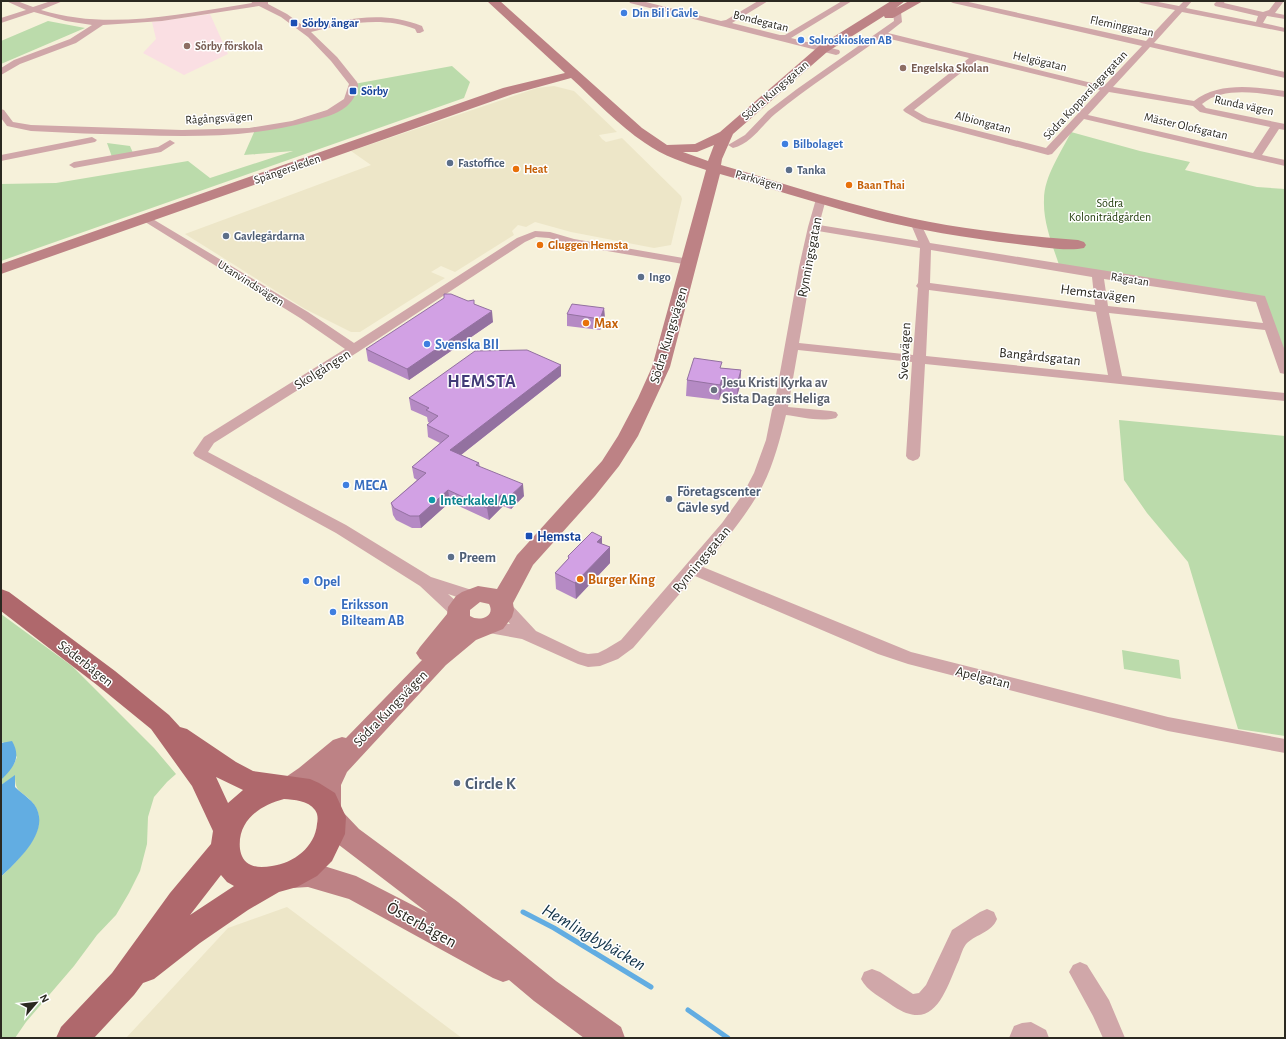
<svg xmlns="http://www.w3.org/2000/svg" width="1286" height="1039" font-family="'Alegreya Sans',sans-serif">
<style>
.built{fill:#ede6c8}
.education{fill:#fadfe3}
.green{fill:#bbdbab}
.water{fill:#62ade2}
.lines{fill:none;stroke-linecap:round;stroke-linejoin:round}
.stream{stroke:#62ade2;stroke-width:5}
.street{fill:#d0a7a9;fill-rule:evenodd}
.secondary{fill:#bd8285;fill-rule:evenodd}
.primary{fill:#af686c;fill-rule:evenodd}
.wall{fill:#b58ac4}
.shaded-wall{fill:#9371a0}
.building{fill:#d2a1e4;stroke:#9371a0}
.shop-dot{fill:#3f7fe0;stroke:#fff;stroke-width:1.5}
.transit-dot{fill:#1a4fb4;stroke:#fff;stroke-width:1.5}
.education-dot{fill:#8d6e63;stroke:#fff;stroke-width:1.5}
.service-dot{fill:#5c6f8a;stroke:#fff;stroke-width:1.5}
.food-dot{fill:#e8710a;stroke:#fff;stroke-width:1.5}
.worship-dot{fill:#6b7280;stroke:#fff;stroke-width:1.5}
.culture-dot{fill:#0f9aa8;stroke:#fff;stroke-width:1.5}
.labels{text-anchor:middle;stroke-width:3;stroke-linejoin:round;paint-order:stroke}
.far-shop-label{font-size:12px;font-weight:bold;fill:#366cbe;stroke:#fff;text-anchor:start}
.far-street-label{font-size:12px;fill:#2b2921;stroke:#fff}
.far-transit-label{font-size:12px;font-weight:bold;fill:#164399;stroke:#fff;text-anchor:start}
.far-education-label{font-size:12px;font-weight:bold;fill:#785e54;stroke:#fff;text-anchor:start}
.far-service-label{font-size:12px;font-weight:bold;fill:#4e5e75;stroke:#fff;text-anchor:start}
.far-food-label{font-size:12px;font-weight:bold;fill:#c56008;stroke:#fff;text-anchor:start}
.far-park-label{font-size:12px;fill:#1b3704;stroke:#fff}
.street-label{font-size:14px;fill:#2b2921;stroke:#fff}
.food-label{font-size:14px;font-weight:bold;fill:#c56008;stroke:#fff;text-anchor:start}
.shop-label{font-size:14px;font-weight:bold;fill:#366cbe;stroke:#fff;text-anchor:start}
.worship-label{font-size:14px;font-weight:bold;fill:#5b616d;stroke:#fff;text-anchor:start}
.service-label{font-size:14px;font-weight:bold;fill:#4e5e75;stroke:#fff;text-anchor:start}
.culture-label{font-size:14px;font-weight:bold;fill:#0d838f;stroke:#fff;text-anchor:start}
.transit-label{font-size:14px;font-weight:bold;fill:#164399;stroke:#fff;text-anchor:start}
.near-service-label{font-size:17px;font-weight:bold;fill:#4e5e75;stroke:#fff;text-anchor:start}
.near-street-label{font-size:17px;fill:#2b2921;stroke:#fff}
.district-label{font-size:18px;font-weight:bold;letter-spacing:1px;fill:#413a77;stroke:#fff}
.near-water-label{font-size:18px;font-style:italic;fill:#103147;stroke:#fff}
</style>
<rect width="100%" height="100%" fill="#f6f1da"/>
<path class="built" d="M554,86L574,91L617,132L599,135L602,139L606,142L622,138L681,196L682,199L671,245L654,248L571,232L535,222L526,227L518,225L512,231L514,235L455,272L441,266L431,272L445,278L360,332H351L305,309L185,234L371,165L351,151L537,88Z
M287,907L462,1038H126L228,928Z"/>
<path class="education" d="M210,14L228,54L184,75L143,53L156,39L152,22Z"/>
<path class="green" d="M48,21L85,28L1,64V41Z
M452,66L470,82L464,98L1,261V184L56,183L188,161L210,178L293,151L244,155L255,130L278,126L342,106L354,84Z
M1071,132L1140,151L1190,162L1185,170L1257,187L1285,189V362L1263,299L1060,268C1053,246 1043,223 1044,200C1044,176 1061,153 1071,132Z
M107,143L130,146L133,153L112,157Z
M1119,420L1285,436V736L1238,729L1188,562L1147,513L1124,480Z
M1,614L72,666L154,748L176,774L167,782L154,797L148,817L147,844L140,871L129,893L116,915L97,935L74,966L26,1022L15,1038H1V877C18,859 54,828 32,802C22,790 15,794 15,776L1,785V780L14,764L17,757L3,742L1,743Z
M1122,650L1179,660L1181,679L1124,669Z"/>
<path class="water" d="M12,741C22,758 13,768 1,780V743Z
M15,775V787C23,795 35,801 38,812C46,836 16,862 1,877V785Z"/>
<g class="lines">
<path class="stream" d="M523,912L554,928L651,987
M688,1010L728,1038"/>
<path class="street" d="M6,1H17L33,7L51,1H63L41,10C106,30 175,15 240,5L252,3L251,1H268V4L287,14L306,28C347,19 382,10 422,26L424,31L420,33H417L415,29C381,16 346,24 311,32L337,57L357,82C360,87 356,94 353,99C344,113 326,117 311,121C254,137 196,137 137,135C102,134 66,133 31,131L7,126L1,118V109L4,110L13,122L31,125L182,130L249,128L292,121L327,110L344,99L349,84L331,61L308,37L281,17L259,6L162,21L103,25L76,43L20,64L1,75V68L14,60L70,39L92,25L66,21L34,12L1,23V18L26,10Z
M629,1H642L721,21L726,20L758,1H768L732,23L780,35H785L842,1H852L791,38L839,50L840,52L839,54L836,55L630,3Z
M949,1H964L1146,41L1175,10L1141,3L1137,1H1153L1179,6L1184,1H1192L1186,8L1256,22L1258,16L1215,6L1214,4L1217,1H1225L1224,3L1263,12L1269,10L1276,1H1284L1275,13L1285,15V19L1267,16L1263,23L1285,28V32L1182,12L1154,43L1285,72V78L1150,47L1113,87L1194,101C1219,81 1256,87 1285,91V97C1259,93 1224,86 1202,104L1206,108L1285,124V130L1279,129L1262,155L1285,160V166L1084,119L1052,154L1048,155L922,122L905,112L903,110L905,108L969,58L882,37C847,62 809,86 775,114C761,126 752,143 733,148L728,145L745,135L768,111L797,89L894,21L893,12L897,10L901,12L902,22L888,33L1104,86L1142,46L953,3ZM977,60L1100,90L1046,148L928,118L914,110ZM1109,92L1193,106L1200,112L1270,127L1253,153L1088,115Z
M92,137L97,140L95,142L1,161V155Z
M170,140L175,143L161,152L74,168L69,165L74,162L158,147Z
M821,196L826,199L819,225L918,241L910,222L915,219L920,222L930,243L1265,296L1285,351V374L1280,373L1279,370L1265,330L1109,313L1122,376L1285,393V401L925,364L920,456L918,459L913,461L908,459L906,456L912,362L798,350L788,407L831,411L836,412L838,415L836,418C820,422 801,417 786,415C780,439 774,463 763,485C747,515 725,541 703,567L911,652L1168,717L1285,739V753L1168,731L908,664L878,654L695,576L633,648L618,659L600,666L588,667L578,664L522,639L478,631L476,627L478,623L484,621L510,624L496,607L498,603L504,601L510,603L536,631L580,652L588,654L598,653L606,649L621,640L722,523L743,494L754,473L766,440L772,410L774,406L799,267L808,227L816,199ZM818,231L920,248L918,283L916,286L918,288L913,355L799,343ZM931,250L1092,277L1095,305L930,283ZM1104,279L1256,302L1263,323L1108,306ZM929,290L1096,312L1108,375L926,356Z
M146,215L308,312L354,343L517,238L535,231L550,232L574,239L689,259L693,260L695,262L693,264L689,265L572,245L549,238L536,237L525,242L358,352L214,443L208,452L346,525L431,577L478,592L480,596L478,600L472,602L448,594L464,608L466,612L464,616L458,618L452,616L420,586L336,533L195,456L193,453L204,437L345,349L300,318L142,220L141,218Z
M987,909L994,912L997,919C992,932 977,934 967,943C963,947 961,955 959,960C945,991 935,1034 893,1006C882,998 867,991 861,979L864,972L872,969L880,972L913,994L919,993L926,985L952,930L980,912Z
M1080,962L1087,965L1109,1000L1125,1038H1103L1093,1016L1069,972L1073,965Z
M1031,1022L1046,1030L1049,1038H1009L1014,1026L1022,1023Z"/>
<path class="secondary" d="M487,1H500L642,128L667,145L695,144L720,132L819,46L891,1H905L896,8L909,1H923L893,18H885L884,16L827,52L733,134L722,159L721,165C773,180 824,197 876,210C942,227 1010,235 1078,240L1084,242L1086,245L1084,248C1068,252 1035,246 1017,244C967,238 917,230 868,217C819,204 770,188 720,174L670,367L638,436L619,466L595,496L533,565L513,603L514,610L512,617L503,629L476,640L446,665L347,772L341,785V810L359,829L458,902L556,981L621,1027L625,1038H584L534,1001L509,980L503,982L493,978L349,899L308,887L292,888L282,884L278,875L282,866L292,862L308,861L356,876L428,913L339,845L323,826L319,818L320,816L316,808L315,785C302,794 298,800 283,795L279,787L283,779L299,768L333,740L342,737L346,738L422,660L420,659L416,653L420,647L447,614L448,607L456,596L462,592L478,586L497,589L517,555L602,461L618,436L638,398L652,367L706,170C685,163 663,156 645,143C618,125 595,100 571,78L513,94L1,274V264L503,88L565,73ZM714,145L708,161L683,152H697ZM480,602L489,604C496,617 479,622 470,616V610Z"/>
<path class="primary" d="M1,589L9,592L115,671L169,715L180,727L187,729L236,762L253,771L310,779L319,783L335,793L346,817L345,834L332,861L317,876L297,887L279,892L248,910L200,943L154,979L143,983L134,995L94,1038H56L61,1027L112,973L170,893L211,844L213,831L192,786L151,729L97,685L1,611ZM216,777L243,790L228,803ZM284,799C294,800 308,800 315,810C318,814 318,819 317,824C315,847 294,863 272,866C265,867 258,868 251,865C244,862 241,856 240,849C237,821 260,805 284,799ZM221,875L227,882L234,886L190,915Z"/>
</g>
<path class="wall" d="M474,304L493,322L409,380L368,361L366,349Z
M604,308L605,320L600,330L567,326V314Z
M561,365V376L461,455L479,463L480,467L524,496L511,509L503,506L489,520L450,502L421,528H412L396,520L393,515L391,503L417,480L414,478L412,467L440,443L428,437L427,425L430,423L428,422L427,417L411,410L409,398Z
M721,368L741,370L740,386L737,396L721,394L719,400L686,396L687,380Z
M602,544L610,547V563L576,599L556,589L555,573L568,559V556Z"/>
<path class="shaded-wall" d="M604,308L605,320L600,330V319Z
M492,311L493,322L409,380L407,369Z
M561,365V376L452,462L450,450Z
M741,370L740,386L737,396L738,381Z
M722,378L721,394L719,400L720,385Z
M523,484L524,496L511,509L509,497Z
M448,490L450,502L421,528L419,516Z
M502,494L503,506L489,520L487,508Z
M602,537V553L597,542Z
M610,547V563L576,599L575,583Z"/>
<path class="building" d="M444,294H451L468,301L474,300V304L492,311L407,369L366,349L444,298Z
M572,304L604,308L600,319L567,314Z
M527,350L561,365L450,450L479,463L476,465L523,484L509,497L502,494L487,508L448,490L419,516H410L394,508L391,503L426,473L412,467L449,436L427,425L438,416L426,410L429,408L409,398L475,351Z
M694,358L722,362L720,368L741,370L738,381L722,378L720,385L687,380Z
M592,532L602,537L597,542L610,547L575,583L555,573L569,558L568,556Z"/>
<g class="shop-dot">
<circle cx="624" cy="13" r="4"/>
<circle cx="801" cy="40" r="4"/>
<circle cx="785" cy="144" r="4"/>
<circle cx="427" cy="344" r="4"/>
<circle cx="346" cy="485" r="4"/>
<circle cx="306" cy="581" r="4"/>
<circle cx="333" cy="612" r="4"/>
</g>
<g class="transit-dot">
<rect x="290" y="19" width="8" height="8" rx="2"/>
<rect x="349" y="87" width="8" height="8" rx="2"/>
<rect x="525" y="532" width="8" height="8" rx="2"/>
</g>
<g class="education-dot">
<circle cx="187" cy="46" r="4"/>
<circle cx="903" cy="68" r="4"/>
</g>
<g class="service-dot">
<circle cx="450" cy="163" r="4"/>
<circle cx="789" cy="170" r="4"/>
<circle cx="226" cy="236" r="4"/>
<circle cx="641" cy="277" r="4"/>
<circle cx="669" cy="499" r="4"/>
<circle cx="451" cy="557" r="4"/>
<circle cx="457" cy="783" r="4"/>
</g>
<g class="food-dot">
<circle cx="516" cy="169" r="4"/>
<circle cx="849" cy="185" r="4"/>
<circle cx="540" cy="245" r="4"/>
<circle cx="586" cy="323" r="4"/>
<circle cx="580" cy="579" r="4"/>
</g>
<circle class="worship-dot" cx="714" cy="390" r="4"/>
<circle class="culture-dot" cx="432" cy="500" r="4"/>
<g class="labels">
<g class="far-shop-label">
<text x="632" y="17">Din Bil i Gävle</text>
<text x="809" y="44">Solroskiosken AB</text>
<text x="793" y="148">Bilbolaget</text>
</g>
<g class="far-street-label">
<text transform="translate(761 21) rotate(14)" y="4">Bondegatan</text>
<text transform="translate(1122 26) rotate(12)" y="4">Fleminggatan</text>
<text transform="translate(1040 61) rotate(13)" y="4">Helgögatan</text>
<text transform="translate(775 90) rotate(-41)" y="4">Södra Kungsgatan</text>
<text transform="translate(1085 95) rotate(-47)" y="4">Södra Kopparslagargatan</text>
<text transform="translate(1244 105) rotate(12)" y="4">Runda vägen</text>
<text transform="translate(219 118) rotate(-3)" y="4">Rågångsvägen</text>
<text transform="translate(983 122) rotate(15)" y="4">Albiongatan</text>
<text transform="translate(1186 126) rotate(13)" y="4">Mäster Olofsgatan</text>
<text transform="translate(287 169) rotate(-19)" y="4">Spängersleden</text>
<text transform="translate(759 180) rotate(16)" y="4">Parkvägen</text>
<text transform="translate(1130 279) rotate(9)" y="4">Rågatan</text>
<text transform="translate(251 283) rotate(32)" y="4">Utanvindsvägen</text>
</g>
<g class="far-transit-label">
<text x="302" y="27">Sörby ängar</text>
<text x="361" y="95">Sörby</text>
</g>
<g class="far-education-label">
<text x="195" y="50">Sörby förskola</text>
<text x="911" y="72">Engelska Skolan</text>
</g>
<g class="far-service-label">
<text x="458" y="167">Fastoffice</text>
<text x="797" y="174">Tanka</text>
<text x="234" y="240">Gavlegårdarna</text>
<text x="649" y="281">Ingo</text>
</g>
<g class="far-food-label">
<text x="524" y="173">Heat</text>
<text x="857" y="189">Baan Thai</text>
<text x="548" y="249">Gluggen Hemsta</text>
</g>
<g class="far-park-label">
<text x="1110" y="207">Södra<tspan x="1110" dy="14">Koloniträdgården</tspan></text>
</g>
<g class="street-label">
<text transform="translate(809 257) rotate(-79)" y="5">Rynningsgatan</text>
<text transform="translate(1098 293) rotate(7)" y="5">Hemstavägen</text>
<text transform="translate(668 335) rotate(-73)" y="5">Södra Kungsvägen</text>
<text transform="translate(904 351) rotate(-87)" y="5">Sveavägen</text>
<text transform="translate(1040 356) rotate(6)" y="5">Bangårdsgatan</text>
<text transform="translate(322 369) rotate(-32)" y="5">Skolgången</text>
<text transform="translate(701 559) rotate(-50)" y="5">Rynningsgatan</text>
<text transform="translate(86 663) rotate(38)" y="5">Söderbågen</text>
<text transform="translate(983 677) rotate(14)" y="5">Apelgatan</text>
<text transform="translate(390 708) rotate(-46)" y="5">Södra Kungsvägen</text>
</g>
<g class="food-label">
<text x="594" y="328">Max</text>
<text x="588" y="584">Burger King</text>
</g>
<g class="shop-label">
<text x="435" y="349">Svenska BIl</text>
<text x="354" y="490">MECA</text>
<text x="314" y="586">Opel</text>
<text x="341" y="609">Eriksson<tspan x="341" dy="16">Bilteam AB</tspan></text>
</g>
<g class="worship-label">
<text x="722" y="387">Jesu Kristi Kyrka av<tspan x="722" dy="16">Sista Dagars Heliga</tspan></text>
</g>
<g class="service-label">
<text x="677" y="496">Företagscenter<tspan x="677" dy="16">Gävle syd</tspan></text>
<text x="459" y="562">Preem</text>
</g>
<g class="culture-label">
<text x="440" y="505">Interkakel AB</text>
</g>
<g class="transit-label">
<text x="537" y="541">Hemsta</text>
</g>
<g class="near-service-label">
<text x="465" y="789">Circle K</text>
</g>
<g class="near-street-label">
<text transform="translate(422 924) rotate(29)" y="6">Österbågen</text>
</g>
<g class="district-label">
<text x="482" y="387">HEMSTA</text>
</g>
<g class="near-water-label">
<text transform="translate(594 937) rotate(30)" y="6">Hemlingbybäcken</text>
</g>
</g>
<rect width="1286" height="1039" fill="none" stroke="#2b2921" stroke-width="4"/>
<g transform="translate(36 1003) rotate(62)" stroke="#ffffff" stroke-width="3" paint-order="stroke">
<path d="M0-3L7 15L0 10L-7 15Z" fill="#2b2921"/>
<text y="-6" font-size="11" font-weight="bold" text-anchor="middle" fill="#2b2921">N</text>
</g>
</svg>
